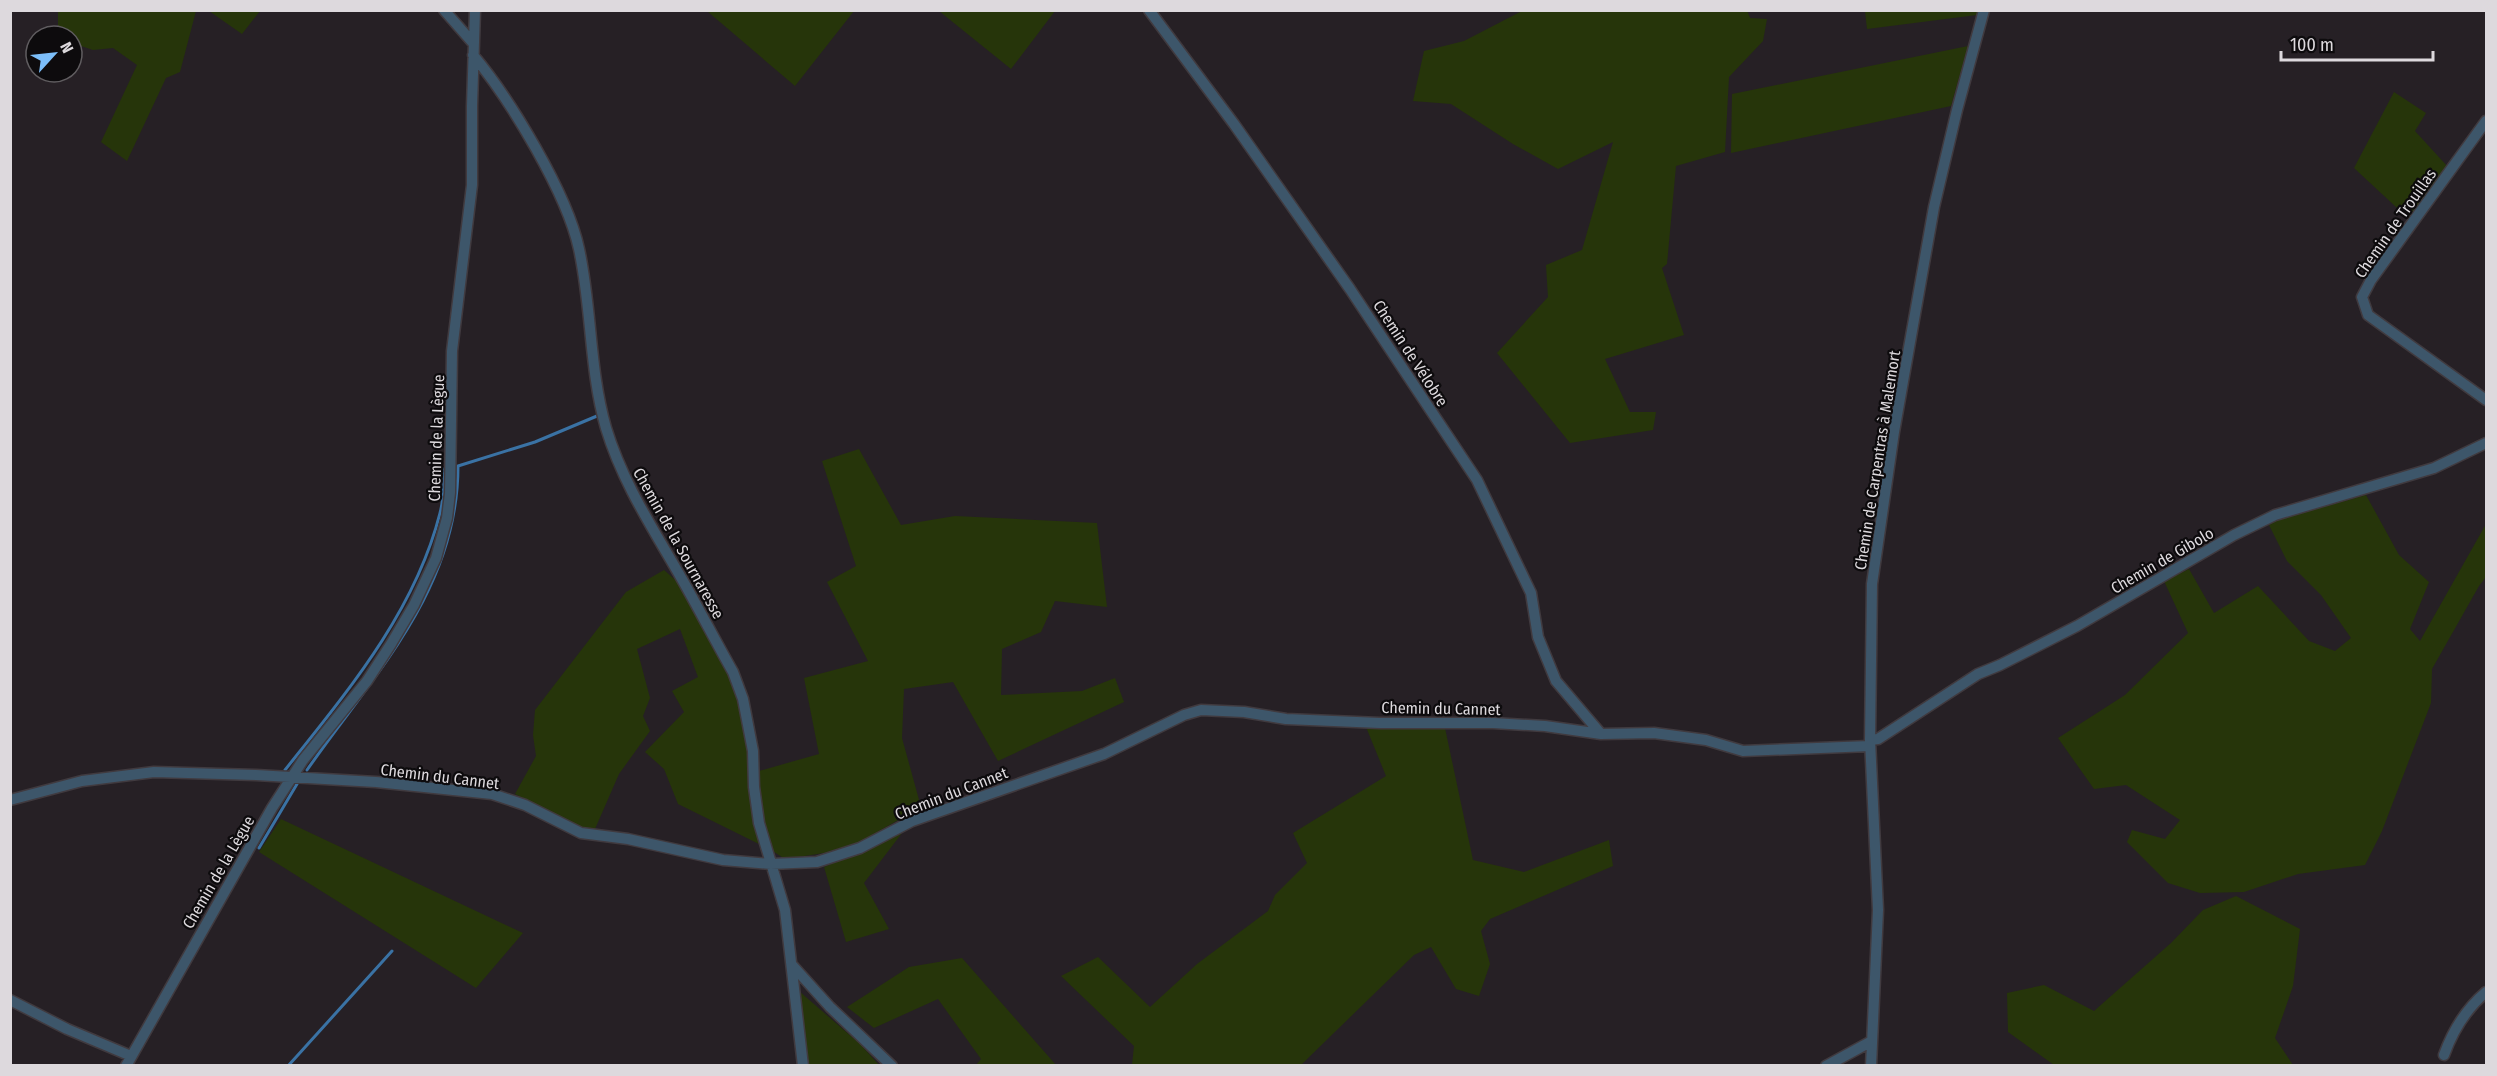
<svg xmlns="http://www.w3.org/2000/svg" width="2497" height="1076" font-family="'Fira Sans Condensed',sans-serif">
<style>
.green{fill:#26350a}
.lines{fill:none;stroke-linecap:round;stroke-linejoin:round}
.stream{stroke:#3a72a4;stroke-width:3}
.street-casing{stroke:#403a3f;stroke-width:13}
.street{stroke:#3d566a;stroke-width:10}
.labels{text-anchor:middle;stroke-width:4.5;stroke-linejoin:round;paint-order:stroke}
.street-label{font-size:16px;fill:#ddd9dd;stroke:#0d0b0d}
</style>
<rect width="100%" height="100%" fill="#262025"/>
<path class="green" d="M1599,10H1747L1750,18L1767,19L1763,41L1729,77L1725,152L1676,166L1667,264L1662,268L1684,335L1605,359L1630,412H1656L1653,430L1570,443L1497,353L1548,297L1546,265L1582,250L1613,142L1558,169L1513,144L1451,104L1413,101L1424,51L1464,41L1520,12Z
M58,11H196L180,72L166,78L127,161L101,142L137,65L113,48L93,50L72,43V36H58Z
M209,11V10L260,11L242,34Z
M707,11H854L795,86Z
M939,11H1055L1011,69Z
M1865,11V10L1978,11L1977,15L1867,29Z
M1968,46L1951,106L1731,153L1732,94Z
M2394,92L2426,113L2415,131L2448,167L2410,220L2354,168Z
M859,449L901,525L955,516L1097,523L1107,607L1055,601L1041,632L1002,649L1001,695L1082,691L1115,678L1124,702L998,761L953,682L904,689L902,738L921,807L858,843L824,853L785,859L768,848L758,797L759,771L819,754L804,678L868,661L827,582L856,566L822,461Z
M2366,495L2399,555L2429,582L2410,629L2420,641L2486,524V577L2479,586L2432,669L2431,703L2382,831L2365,865L2298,874L2244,892L2200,893L2168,883L2127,842L2132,830L2165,839L2180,820L2126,785L2094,789L2058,738L2125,695L2188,633L2164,581L2189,569L2214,613L2258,586L2309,641L2335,651L2351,638L2321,595L2287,561L2269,525L2277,520Z
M664,570L680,584L729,672L746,733L761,845L678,804L664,769L645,752L684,712L672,691L698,677L680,629L637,649L650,698L643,716L650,731L619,774L595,829H583L515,794L536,756L533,735L535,710L626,592Z
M1366,727L1445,728L1473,860L1524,872L1609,840L1613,866L1490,919L1481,931L1490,964L1479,996L1456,989L1431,947L1414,955L1301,1065H1132L1134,1046L1061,976L1098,957L1150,1007L1197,964L1268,911L1275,895L1307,863L1293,833L1386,776Z
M281,819L523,933L476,988L259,852Z
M902,833L864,883L889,929L846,942L824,867Z
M2236,896L2300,929L2293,986L2275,1038L2293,1065H2054L2008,1032L2007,993L2044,985L2094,1011L2171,943L2203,910Z
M962,958L1056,1065H976L981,1059L938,999L874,1028L847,1007L909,967Z
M799,991L860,1044L879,1065H806Z"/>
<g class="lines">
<path class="stream" d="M285,770C347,692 415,612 440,513C444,499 444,482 445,468
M307,770C373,675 458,590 458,466L535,442L597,416
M259,848L297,784
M288,1066L392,951"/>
<g class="street-casing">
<path id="street" d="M444,10L473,43
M1149,10L1234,124L1350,289L1477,480L1531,593L1538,637L1556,681L1601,734
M473,55C510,99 567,193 579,249C592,308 589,369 606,428C623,484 654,530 683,581C700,611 716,642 733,672L743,699L753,751L754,787L759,823L785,910L803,1066
M2486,121L2371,280L2362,297L2368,315L2486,400
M1870,740L1878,739L1978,674L2000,665L2077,626L2234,535L2275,515L2434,468L2486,443
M10,800L82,781L154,772L256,775L376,782L492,794L525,805L581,833L628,839L723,860L771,864L817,862L860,848L912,821L1104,754L1184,715L1201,710L1244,712L1286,719L1380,723H1493L1545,726L1601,734L1654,733L1706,740L1743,751L1870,746
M793,966L830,1007L892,1066
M10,1000L67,1029L131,1056
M2444,1055C2453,1030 2466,1009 2486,992
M126,1066L272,808L303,760L367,681L391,644L414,605L436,558L447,518L450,493L452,351L472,185V106L475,10
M1826,1066L1872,1041
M1871,1066L1878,910L1870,740L1872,584L1894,432L1934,207L1957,110L1984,10"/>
</g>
<use href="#street" class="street"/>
</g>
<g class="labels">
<g class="street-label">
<text transform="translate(2395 223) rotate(-55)" y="6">Chemin de Trouillas</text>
<text transform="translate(1411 353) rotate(57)" y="6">Chemin de Vélobre</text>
<text transform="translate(436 438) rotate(-88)" y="6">Chemin de la Lègue</text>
<text transform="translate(1877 460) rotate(-81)" y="6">Chemin de Carpentras à Malemort</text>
<text transform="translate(679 543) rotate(61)" y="6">Chemin de la Sournaresse</text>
<text transform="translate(2162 560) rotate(-30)" y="6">Chemin de Gibolo</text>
<text transform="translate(1441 708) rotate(1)" y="6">Chemin du Cannet</text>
<text transform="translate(440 776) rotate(7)" y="6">Chemin du Cannet</text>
<text transform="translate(951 793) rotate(-21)" y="6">Chemin du Cannet</text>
<text transform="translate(218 872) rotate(-60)" y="6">Chemin de la Lègue</text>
</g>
</g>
<rect width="2497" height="1076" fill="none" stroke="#ddd9dd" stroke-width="24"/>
<g transform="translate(54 54) rotate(63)"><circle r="28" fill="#0d0b0d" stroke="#605d60" stroke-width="1.5"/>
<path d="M0-4.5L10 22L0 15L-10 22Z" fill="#7cbef9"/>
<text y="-9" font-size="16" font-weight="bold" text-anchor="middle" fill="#ddd9dd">N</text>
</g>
<path d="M2281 51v9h152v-9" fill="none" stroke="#ddd9dd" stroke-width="3"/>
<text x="2290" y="51" font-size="18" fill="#ddd9dd" stroke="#0d0b0d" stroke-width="4.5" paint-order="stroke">100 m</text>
</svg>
